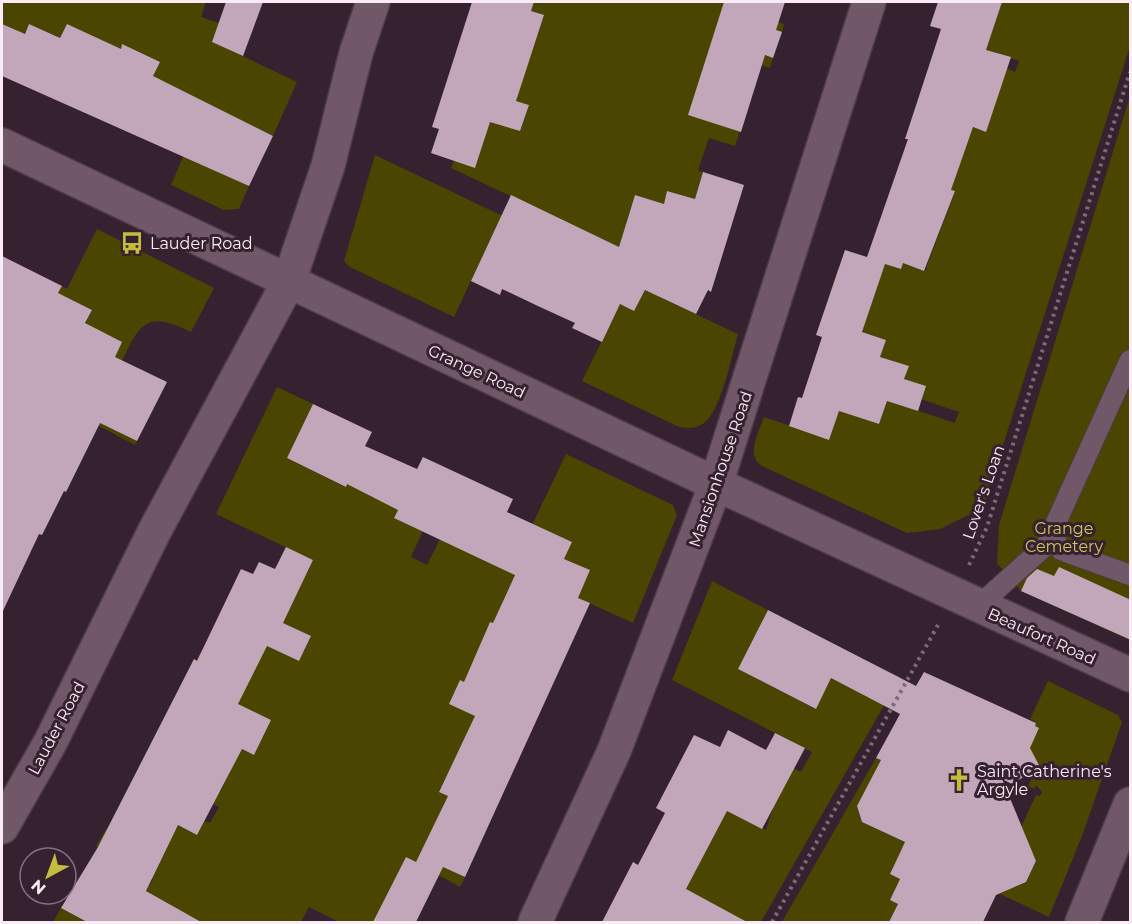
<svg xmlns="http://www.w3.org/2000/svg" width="1132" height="924" font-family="Montserrat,sans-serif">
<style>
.green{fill:#4a4500}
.building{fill:#c2a7ba}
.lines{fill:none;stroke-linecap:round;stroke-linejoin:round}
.service-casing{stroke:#4e3c49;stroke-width:22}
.minor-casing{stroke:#4e3c49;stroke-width:36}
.tertiary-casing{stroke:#4e3c49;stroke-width:36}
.path{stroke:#7c6976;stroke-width:4;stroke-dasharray:3 4.5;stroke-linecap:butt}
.service{stroke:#705869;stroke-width:20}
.minor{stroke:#705869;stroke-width:33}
.tertiary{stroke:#705869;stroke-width:33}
.labels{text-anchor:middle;stroke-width:6;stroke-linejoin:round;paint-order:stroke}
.poi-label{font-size:16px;fill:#faecf5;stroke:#362130;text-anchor:start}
.street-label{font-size:16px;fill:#faecf5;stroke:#362130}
.park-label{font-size:16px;fill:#ccc65d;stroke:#362130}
</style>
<rect width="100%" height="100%" fill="#362130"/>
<path class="green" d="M2,2H206L201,17L219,23L213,42L297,82L273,136L220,111L216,171L249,186L239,209L224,210L171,185L194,131L175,101L122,44L110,85L87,45L91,35L67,24L60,38L29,24L15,54L2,48V41L8,27L2,24Z
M534,2H724L723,5L784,24L782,32L739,47L773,58L770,68L744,59L740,131L735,146L709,138L698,170L703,172L695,199L668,191L664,204L635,195L626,223L659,297L738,334C732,355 721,411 704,423C696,429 686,429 677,426L582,381L620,304L634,311L645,290L621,248L451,168L454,161L490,121L520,131L529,105L499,95L482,49L528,63L544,16L531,11Z
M1002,2H1130V46L983,508L940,529L907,533L762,466C745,455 759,432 764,417L829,439L839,411L879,424L884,409L861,401L864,393L955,423L959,412L921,399L925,386L904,379L908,366L880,357L886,340L862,332L870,306L830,293L838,269L871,280L878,261L901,269L903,263L925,271L955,192L951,190L972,127L986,131L1006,68L1015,72L1019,61L993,52L985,53Z
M1130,96V640L1021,591L997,563L999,525Z
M375,155L528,228L489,242L454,317L350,267L344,261Z
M97,229L214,288L191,332C144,308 139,326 119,367L82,330L92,310L64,296L94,420L137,441L135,445L99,426L18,398L2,430V317L37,335L62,286L67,289Z
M277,387L313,404L287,458L345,487L362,452L356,488L374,498L394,459L406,464L405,495L394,518L423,531L411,557L427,565L440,539L532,525L566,454L673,505L677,515L633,623L578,598L590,570L564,559L572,542L537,526L493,623L490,622L481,642L547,674L487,693L460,680L449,704L476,716L439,791L448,796L420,855L465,877L460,887L406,857L373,922H339L309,907L301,922H155L171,905L146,891L153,879L96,846L107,828L178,825L197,835L204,821L210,823L219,807L193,794L208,784L221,791L240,749L254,755L271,720L237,704L196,661L200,653L251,678L243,635L299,661L311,637L283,623L313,560L216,514Z
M712,581L768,610L738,669L815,709L831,678L870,698L885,670L900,677L761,922H679L688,905L665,879L727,811L766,830L773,808L758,750L801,772L812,752L672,680Z
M1048,681L1118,715L1122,722L1082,836L1049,917L902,848L890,874L900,879L890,900L898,904L891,918L900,922H782L876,758L893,765L857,806L862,822L953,865L1013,888L1026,882L1036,862L1029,845L1016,838L1036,795L1040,796L1042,792L1036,785L1034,789L1028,786L1035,771L1040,767L1037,762L1019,759L1039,729L1035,726L1036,722L1030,719Z
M61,908L87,922H53Z"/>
<path class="building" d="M226,2H263L243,56L212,42Z
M472,2H534L531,11L544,15L516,101L529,105L520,131L490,122L475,168L431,153L439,129L432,127Z
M724,2H785L776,30L782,32L773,58L765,55L741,132L688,115Z
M938,2H1002L986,50L1011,57L986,132L973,127L951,190L955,191L924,271L903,263L901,269L885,264L862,332L886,340L880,357L909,366L904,379L926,386L918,411L887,401L879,424L839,411L829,440L789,426L798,397L802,398L822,337L816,335L845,250L867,257L908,139H905L941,29L930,26Z
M2,24L25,34L29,24L60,38L67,24L121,49L122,44L160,62L153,76L273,136L249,186L2,76Z
M703,172L744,185L711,292L708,290L696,314L645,290L634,311L620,304L602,342L572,328L575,323L540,307L502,289L500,295L471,281L511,195L619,247L635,195L664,204L667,191L695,199Z
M2,256L62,286L58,293L92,310L85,323L122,342L115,357L167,382L137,441L100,423L66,492L64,491L42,535L39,534L2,613Z
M313,404L372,432L365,446L417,469L423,457L513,499L507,512L572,542L564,559L590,570L578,598L590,603L465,877L443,867L416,922H373L406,857L416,862L448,796L439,792L475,716L449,704L460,680L464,682L490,622L493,623L515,575L394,518L398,510L347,484L346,487L287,458Z
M286,547L313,560L283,623L311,636L299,661L267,646L238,704L271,720L254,755L242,749L197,835L178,825L146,891L201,922H87L61,908L98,847L194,659L197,661L241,569L253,574L259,562L275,569Z
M1059,567L1131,600V640L1021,591L1027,578L1037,569L1054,576Z
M768,610L916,686L924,672L1036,723L1035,726L1039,728L1030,748L1040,767L1012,784L1002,779L1036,861L1026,882L996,895L983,922H889L898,904L890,900L900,879L890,874L905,842L862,822L857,806L881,760L876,758L900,714L831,678L816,709L738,669Z
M728,730L766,750L775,733L805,748L762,829L727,811L686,889L747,922H602L633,862L638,865L665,813L656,808L694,735L720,747Z"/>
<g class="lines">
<g class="service-casing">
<path id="service" d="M1054,538V527L1130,360
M977,607L1054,538L1061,550L1130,575"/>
</g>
<g class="minor-casing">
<path id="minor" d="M2,827L50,743L154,532L289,281L328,166L356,53L373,2
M535,922L614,751L716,484L869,2
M1082,922L1130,804"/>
</g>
<g class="tertiary-casing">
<path id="tertiary" d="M2,145L716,484L1130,675"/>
</g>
<path class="path" d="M969,565L987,527L1130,72
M772,922L938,625"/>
<use href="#service" class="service"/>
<use href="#minor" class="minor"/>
<use href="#tertiary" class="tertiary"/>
</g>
<defs>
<g id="bus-bare" transform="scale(1.8)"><path d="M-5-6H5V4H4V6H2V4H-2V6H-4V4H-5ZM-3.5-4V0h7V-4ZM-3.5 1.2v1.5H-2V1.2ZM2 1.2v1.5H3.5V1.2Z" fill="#c5bc3d" stroke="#362130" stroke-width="2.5" paint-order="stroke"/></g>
<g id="church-bare" transform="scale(1.8)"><path d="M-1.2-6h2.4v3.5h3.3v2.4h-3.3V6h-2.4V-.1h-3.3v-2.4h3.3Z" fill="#c5bc3d" stroke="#362130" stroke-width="2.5" paint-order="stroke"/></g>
</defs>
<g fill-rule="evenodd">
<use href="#bus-bare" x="132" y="243"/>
<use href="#church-bare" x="959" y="780"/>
</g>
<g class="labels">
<g class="poi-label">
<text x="150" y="249">Lauder Road</text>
<text x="977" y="777">Saint Catherine's<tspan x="977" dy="18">Argyle</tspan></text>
</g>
<g class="street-label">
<text transform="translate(477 371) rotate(25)" y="6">Grange Road</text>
<text transform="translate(720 469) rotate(-71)" y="6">Mansionhouse Road</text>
<text transform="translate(983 492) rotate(-71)" y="6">Lover's Loan</text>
<text transform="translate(1042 636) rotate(24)" y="6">Beaufort Road</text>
<text transform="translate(56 728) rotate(-62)" y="6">Lauder Road</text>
</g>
<g class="park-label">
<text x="1064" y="534">Grange<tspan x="1064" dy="18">Cemetery</tspan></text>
</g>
</g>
<rect width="1132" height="924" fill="none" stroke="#faecf5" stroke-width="6"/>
<g transform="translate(48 876) rotate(221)"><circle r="28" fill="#362130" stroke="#84727f" stroke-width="1.5"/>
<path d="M0-4.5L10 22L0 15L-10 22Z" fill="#c5bc3d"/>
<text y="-9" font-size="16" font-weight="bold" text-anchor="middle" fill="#faecf5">N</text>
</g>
</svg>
